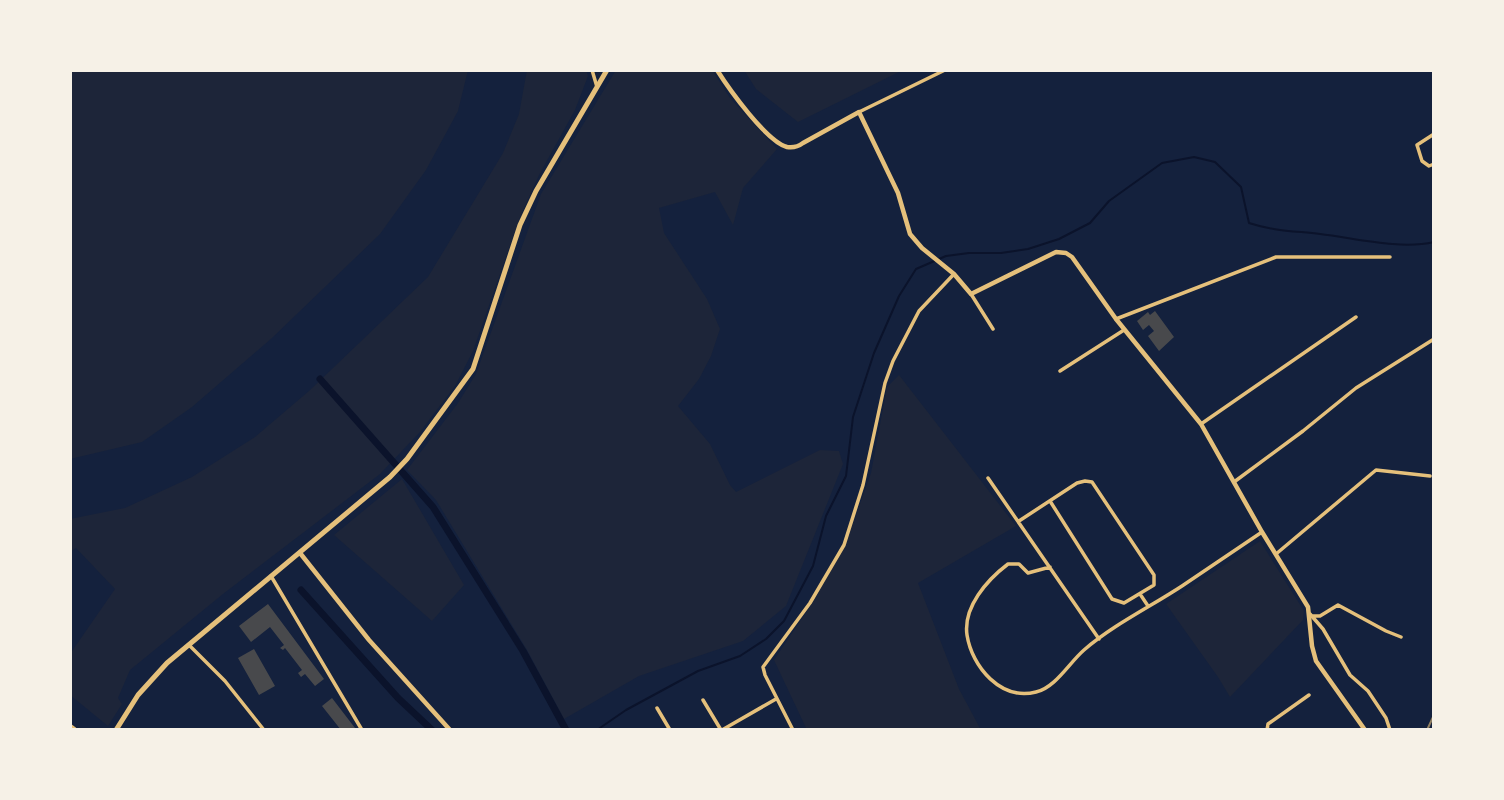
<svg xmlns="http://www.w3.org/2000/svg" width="1504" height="800" font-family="'PT Sans Narrow',sans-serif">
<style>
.green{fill:#1d2539}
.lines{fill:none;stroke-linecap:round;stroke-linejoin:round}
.stream{stroke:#0b132b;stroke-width:2}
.canal{stroke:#0b132b;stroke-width:7}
.building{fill:#48494c}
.minor{stroke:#e5c07b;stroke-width:3.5}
.tertiary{stroke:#e5c07b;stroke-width:4.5}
.secondary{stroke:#e5c07b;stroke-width:5}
.trunk{stroke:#e5c07b;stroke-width:6}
.rail{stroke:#918062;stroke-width:2}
</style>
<rect width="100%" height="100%" fill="#14213d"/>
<path class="green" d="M70,70H468L458,111L426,170L380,234L272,338L192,407L142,442L70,459Z
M527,70H586L588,76L575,110L539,175L520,217L473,351L455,386L420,432L380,474L223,594L130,670L118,698L122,704L108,726L70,695V654L115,589L76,548L70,552V519L125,508L192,477L255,437L309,391L428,277L503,153L519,114Z
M616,70H712L730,98L777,149L743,188L733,225L715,192L659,208L664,233L707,299L720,329L711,356L699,379L678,406L710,444L730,485L736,492L820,450L839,451L843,464L786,606L743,641L639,676L564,719L527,650L436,500L407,470L458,403L476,374L541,194Z
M744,70H903L798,122L756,89Z
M899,375L1016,526L918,583L959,689L981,730H807L774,660L815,599L846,543L871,473L887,387Z
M402,479L464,585L432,621L334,535Z
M1260,541L1304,611L1303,620L1230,697L1218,677L1166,604Z"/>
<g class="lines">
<path class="stream" d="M597,730L626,710L698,671L740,656L766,639L784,621L813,566L826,516L846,476L853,417L874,353L899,296L916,269L946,256L969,253H1001L1028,249L1059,239L1090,223L1109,201L1162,163L1194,157L1215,162L1241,187L1249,223C1273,231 1295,231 1320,234C1355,238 1400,250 1434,242"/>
<path class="canal" d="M320,379L433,507L523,651L566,730
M301,590L398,698L432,730"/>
</g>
<path class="building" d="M1155,311L1174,337L1159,351L1148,336L1154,331L1149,325L1143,330L1137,321L1148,312L1150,315Z
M268,604L324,679L315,686L305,674L301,677L298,673L302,670L285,648L283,650L280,648L284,645L270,627L251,642L239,626Z
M254,649L275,686L259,695L238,658Z
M332,698L355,728L352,730H341L322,706Z"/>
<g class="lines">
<path class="minor" d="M592,70L597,87
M859,112L945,70
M1434,134L1417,145L1422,161L1429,166L1434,164
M971,294L993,329
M1116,319L1276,257H1390
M1060,371L1124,330
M1201,424L1356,317
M988,478L1099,639
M1234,482L1303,431L1356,388L1434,339
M1019,521L1077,483L1085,481L1092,482L1154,575V585L1124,603L1112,599L1050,501
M1276,554L1376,470L1430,476
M1050,567L1028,573L1019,564H1008C987,580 963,607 967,635C972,667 1001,701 1036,692C1055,688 1069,663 1084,650C1113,625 1150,607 1182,586C1209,568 1235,550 1262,532
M271,576L362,730
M1140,594L1148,606
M1310,614L1323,629L1350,675L1368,691L1386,718L1390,730
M1313,616H1320L1338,605L1386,631L1401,637
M189,645L225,681L264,730
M703,700L721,730
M657,708L670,730
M722,730L776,699
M793,730L765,675L763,667L810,603L844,545L863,485L885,383L893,361L919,311L954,274
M1267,730L1268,724L1309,695"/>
<path class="tertiary" d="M717,70C729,89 766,141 787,147C793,148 799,146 803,143L859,112L898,193L910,234L922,248L954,274L971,294L1056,252L1066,253L1072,257L1116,319L1201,424L1262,532L1308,607L1312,646L1316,661L1365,730
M300,553L369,640L450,730"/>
<path class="secondary" d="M116,730L138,695L167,663L390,477L407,459L473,369L520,225L536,191L607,70"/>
<path class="trunk" d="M70,727L74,730"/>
<path class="rail" d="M1427,730L1434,715"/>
</g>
<rect width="1504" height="800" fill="none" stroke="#f6f1e7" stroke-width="144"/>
</svg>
